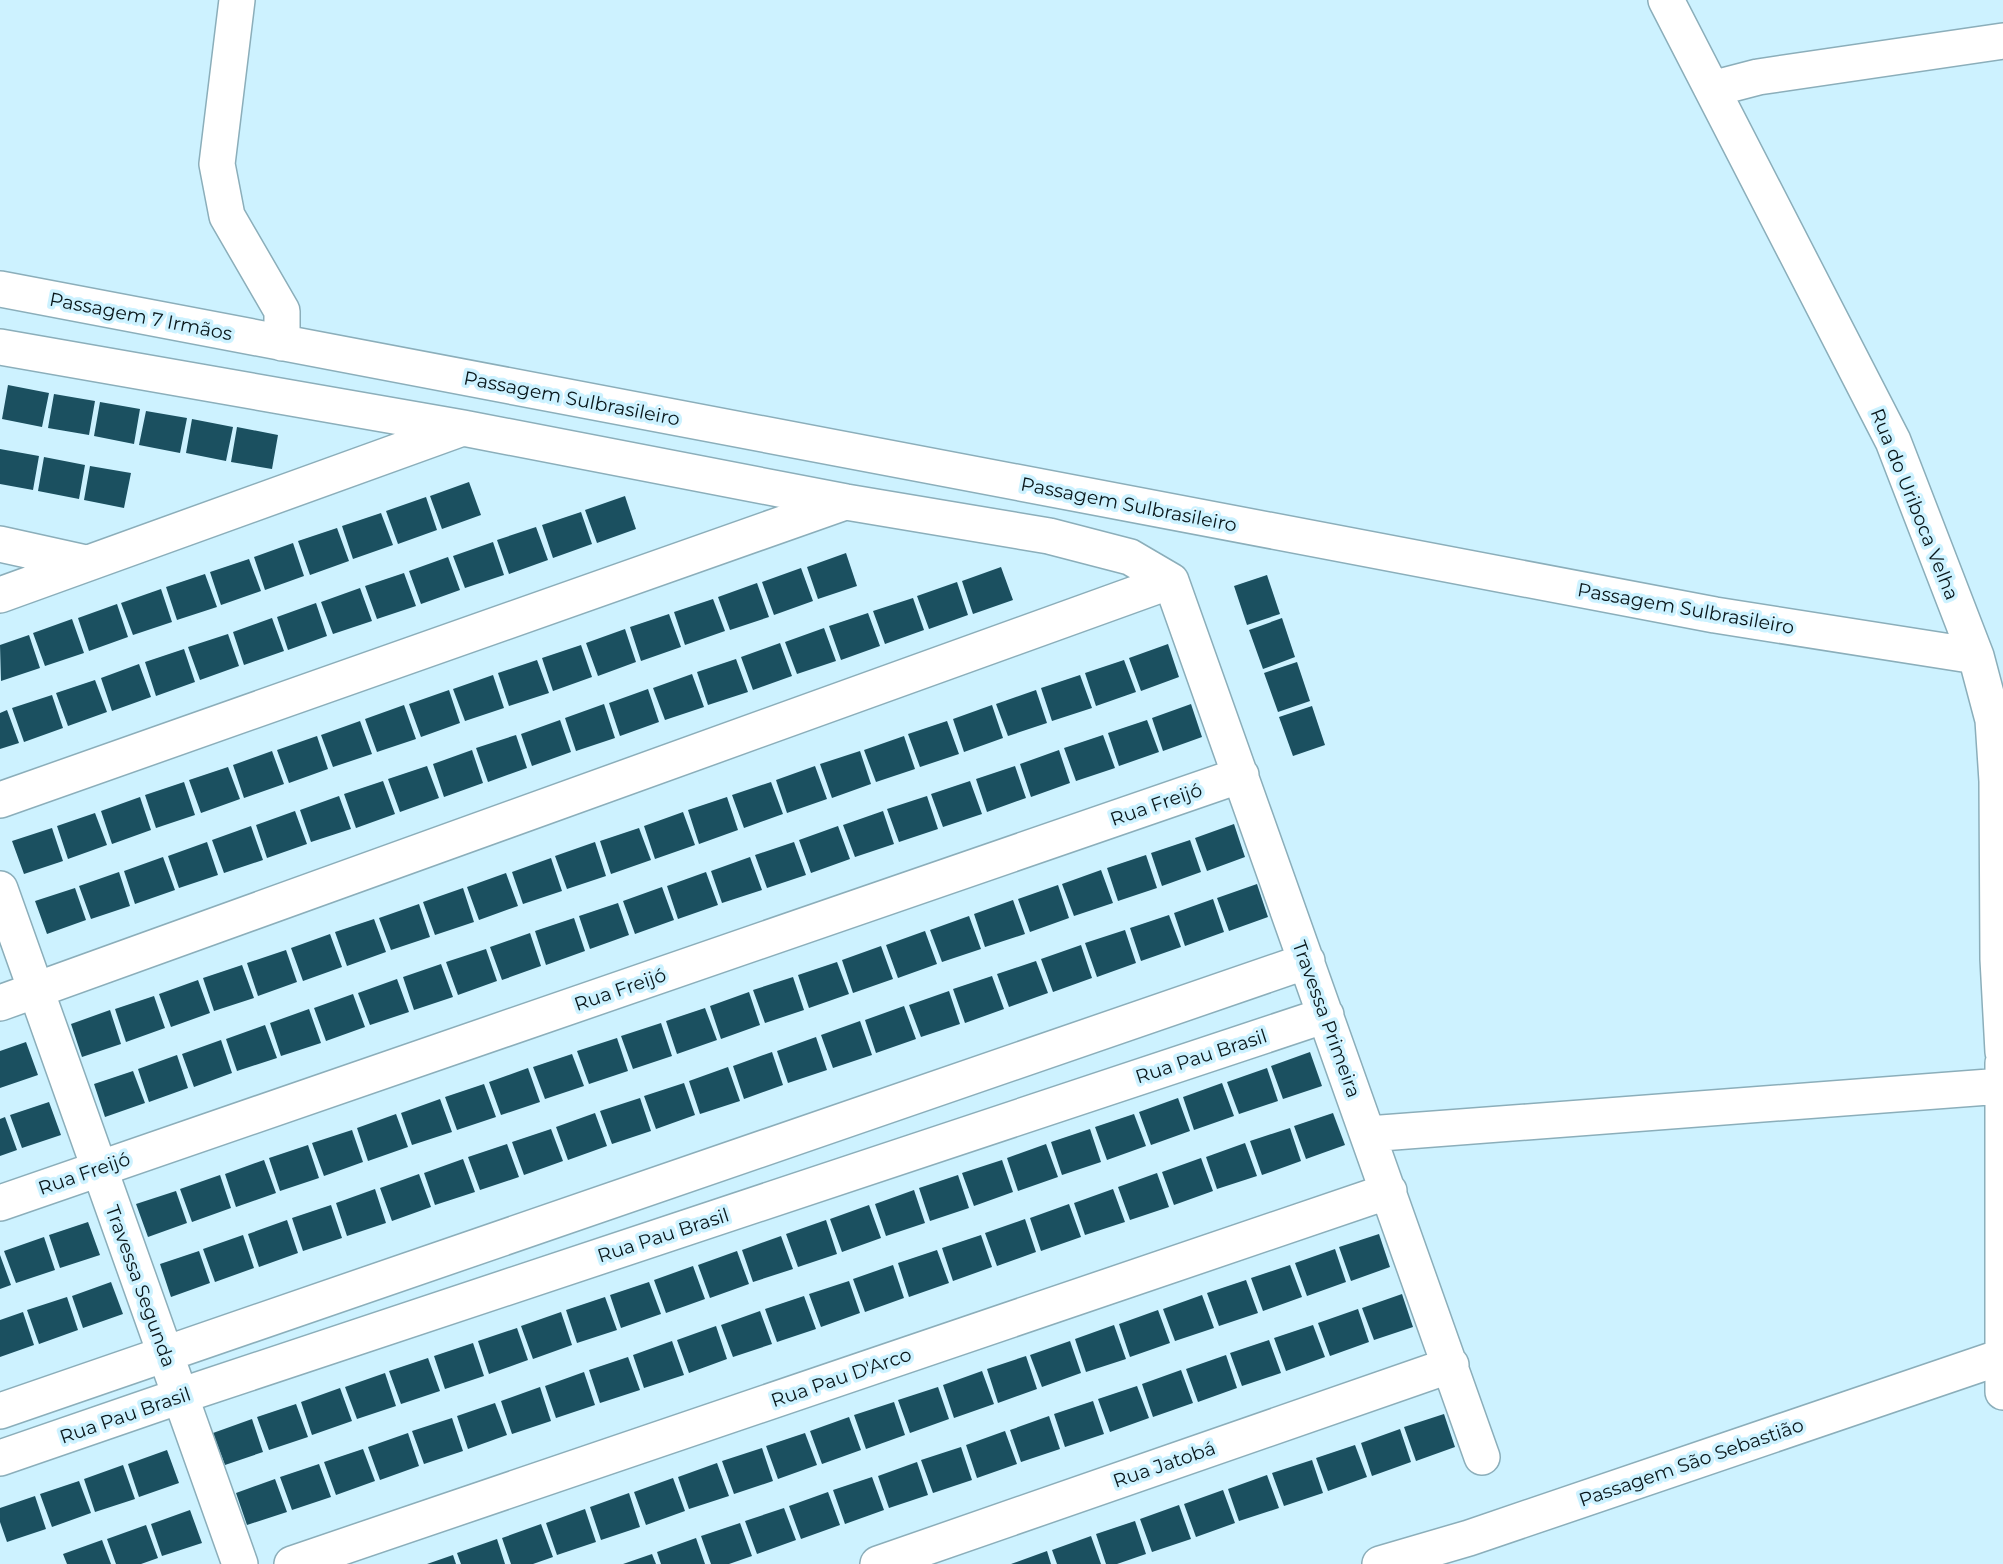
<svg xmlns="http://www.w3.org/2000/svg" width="2003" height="1564" font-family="Montserrat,sans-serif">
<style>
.building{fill:#1b5060}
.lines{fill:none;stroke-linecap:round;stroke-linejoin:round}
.minor-casing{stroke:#8baeba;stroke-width:38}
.minor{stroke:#fff;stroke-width:35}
.labels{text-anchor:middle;stroke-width:7;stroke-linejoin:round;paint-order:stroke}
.street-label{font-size:19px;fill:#09171b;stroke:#cdf2ff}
</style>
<rect width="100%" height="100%" fill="#cdf2ff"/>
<path class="building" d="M8,385L49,393L42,427L2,419Z
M54,394L95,401L89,435L48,428Z
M100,402L140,409L134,444L94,436Z
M146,411L187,418L180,453L139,445Z
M192,419L233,427L226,461L186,453Z
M237,427L278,435L272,469L231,462Z
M0,449L39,456L33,490L0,484Z
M44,457L85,465L79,499L38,491Z
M90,466L131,473L124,508L84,500Z
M469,482L481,515L442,529L430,496Z
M625,496L636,529L597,543L585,510Z
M426,497L437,530L398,544L386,511Z
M581,512L592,544L553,558L542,525Z
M381,513L393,545L353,559L342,526Z
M536,527L548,560L509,574L497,540Z
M337,528L349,561L310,575L298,541Z
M493,542L504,575L465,588L453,556Z
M293,543L304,576L265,590L254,557Z
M846,553L857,586L818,599L807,567Z
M448,557L460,590L421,604L409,571Z
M249,559L261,591L221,605L210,572Z
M1001,567L1013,600L973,614L962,581Z
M801,568L813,601L774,615L762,582Z
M404,573L416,606L377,619L365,586Z
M205,574L217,607L177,620L166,587Z
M1267,575L1280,614L1247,625L1234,586Z
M957,582L968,615L929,629L917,596Z
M757,583L769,617L730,630L718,597Z
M360,588L372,621L333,634L321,602Z
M161,589L172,622L133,635L121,603Z
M913,598L924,630L885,644L873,611Z
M713,599L725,631L685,645L674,612Z
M316,603L327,636L288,650L277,617Z
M117,604L128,637L89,651L78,618Z
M868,613L880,646L841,660L829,626Z
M669,614L681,647L641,661L630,627Z
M272,618L284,651L244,665L233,632Z
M1282,618L1295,657L1263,669L1249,630Z
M72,619L84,653L45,666L33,633Z
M824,628L836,661L797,674L785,642Z
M625,629L636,662L598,676L586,643Z
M228,634L239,666L200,680L188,647Z
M29,635L40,668L1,681L0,645Z
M780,643L792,676L753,690L741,657Z
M1168,644L1179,677L1141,691L1129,658Z
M581,645L592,677L553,691L542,658Z
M184,649L195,682L156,696L145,662Z
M736,659L748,692L708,705L697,672Z
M537,660L549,693L509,706L498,673Z
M1124,660L1136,692L1096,706L1085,673Z
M1297,662L1310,701L1278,712L1264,673Z
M139,664L151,697L112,711L101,678Z
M692,674L704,707L665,720L653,688Z
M493,675L504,708L465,721L453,689Z
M1080,675L1092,708L1052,721L1041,688Z
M95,680L107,712L68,726L56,693Z
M648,689L659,722L620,736L609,703Z
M449,690L460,723L421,737L409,704Z
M1036,690L1047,723L1008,736L996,704Z
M52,695L63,728L24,742L12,708Z
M604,704L615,738L576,751L565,718Z
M1191,704L1202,737L1163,751L1152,718Z
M404,705L416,739L377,752L365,719Z
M992,705L1003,738L964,752L953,719Z
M1312,706L1325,745L1293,756L1279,717Z
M7,710L19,743L0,749V713Z
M560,720L571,752L532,766L521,734Z
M1147,720L1159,752L1119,766L1108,733Z
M360,721L372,754L333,767L321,735Z
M947,721L959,754L920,767L908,734Z
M516,735L527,768L488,782L476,748Z
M1103,735L1115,768L1076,781L1064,748Z
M317,736L328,769L289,783L277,750Z
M904,736L915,769L876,782L864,750Z
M472,750L483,783L444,797L433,764Z
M1059,750L1070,783L1031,797L1020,764Z
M272,751L284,784L244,798L233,765Z
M860,751L871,784L832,798L820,764Z
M427,766L439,798L400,812L388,779Z
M815,766L827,799L787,813L776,780Z
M1015,766L1026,798L987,812L976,779Z
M228,767L240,799L201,813L189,780Z
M383,781L395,814L356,828L344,794Z
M970,781L982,814L943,827L931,794Z
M184,782L195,815L156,828L145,795Z
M771,782L783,814L744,828L732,795Z
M339,796L351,829L311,842L300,810Z
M927,796L938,829L899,842L887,809Z
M140,797L151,830L112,844L101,811Z
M727,797L738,830L699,844L688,810Z
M295,811L307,844L267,858L256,825Z
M883,811L894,844L855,857L843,825Z
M683,812L695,845L655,859L644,826Z
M95,813L107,845L68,859L57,826Z
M1234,824L1245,857L1207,871L1195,838Z
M251,826L263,860L224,873L212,840Z
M838,826L850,859L811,873L799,840Z
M52,828L63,861L24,874L12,841Z
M639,828L651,860L611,874L600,841Z
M1190,840L1201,872L1162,886L1151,853Z
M207,842L218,875L179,888L168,856Z
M595,842L606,876L567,889L555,856Z
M794,842L806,875L767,888L755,855Z
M1146,855L1157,888L1118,901L1107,868Z
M163,857L175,890L135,904L124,871Z
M750,857L762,890L722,903L711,871Z
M551,858L562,891L523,904L512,872Z
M1101,870L1113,903L1074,916L1062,884Z
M119,872L130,906L91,919L79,886Z
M706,872L718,905L678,919L667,886Z
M506,873L518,906L479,920L467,887Z
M1257,884L1268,917L1229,931L1217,898Z
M1058,885L1069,918L1030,932L1018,899Z
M662,887L674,920L635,934L623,901Z
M75,888L86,920L47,934L35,901Z
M463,888L474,922L435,935L423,902Z
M1213,899L1224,932L1185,946L1174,913Z
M1013,900L1025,934L985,947L974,914Z
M618,903L629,935L590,949L579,916Z
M419,904L430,937L391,950L379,918Z
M1169,915L1181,947L1141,961L1130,928Z
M969,916L981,949L942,962L930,930Z
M574,918L585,951L546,965L535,931Z
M374,919L386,952L347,966L335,932Z
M1125,930L1136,963L1097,977L1085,943Z
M925,931L937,964L898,978L886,945Z
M530,933L541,966L502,980L490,947Z
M330,934L342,967L303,981L291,948Z
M1081,945L1092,978L1053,992L1041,959Z
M881,946L893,979L853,993L842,960Z
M486,949L497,981L458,995L446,962Z
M286,950L297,982L258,996L247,963Z
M1036,961L1048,993L1009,1007L997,974Z
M837,962L849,994L809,1008L798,975Z
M441,964L453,997L414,1010L403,977Z
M242,965L254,998L214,1011L203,978Z
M992,976L1004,1009L965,1023L953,989Z
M793,977L804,1010L765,1023L753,990Z
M397,979L409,1012L370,1025L358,993Z
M198,980L210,1013L171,1027L159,994Z
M949,991L960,1024L921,1037L909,1005Z
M749,992L760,1025L721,1039L710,1006Z
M353,994L365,1027L326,1041L314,1008Z
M154,996L165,1028L126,1042L115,1009Z
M904,1006L916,1039L876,1053L865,1020Z
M705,1008L717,1040L677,1054L666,1021Z
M309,1009L321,1043L281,1056L270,1023Z
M110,1010L121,1044L82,1057L71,1024Z
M860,1021L872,1055L833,1068L821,1035Z
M661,1023L672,1056L633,1069L621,1036Z
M265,1025L277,1058L237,1071L226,1039Z
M816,1037L827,1070L788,1083L777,1051Z
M617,1038L628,1071L589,1084L577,1051Z
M221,1040L232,1073L194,1087L182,1054Z
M26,1042L38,1075L0,1088V1051Z
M772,1052L783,1085L744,1099L733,1066Z
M1310,1052L1322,1086L1283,1099L1271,1066Z
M572,1054L584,1086L545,1099L533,1067Z
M177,1055L188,1088L149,1102L138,1069Z
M728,1067L740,1101L700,1114L689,1081Z
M528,1068L540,1102L501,1115L489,1082Z
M1267,1068L1278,1101L1239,1114L1227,1082Z
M133,1071L145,1103L105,1117L94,1084Z
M684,1083L695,1115L656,1129L644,1096Z
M1222,1083L1234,1116L1194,1130L1183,1097Z
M484,1084L496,1117L457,1130L445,1097Z
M640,1098L651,1131L612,1144L600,1111Z
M1178,1098L1190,1131L1151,1145L1139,1112Z
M440,1099L452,1132L412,1145L401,1113Z
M49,1102L61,1135L22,1148L10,1115Z
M595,1113L607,1146L568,1160L556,1127Z
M1333,1113L1345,1145L1306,1159L1294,1126Z
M396,1114L408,1147L368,1161L357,1128Z
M1134,1114L1146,1146L1107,1160L1095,1127Z
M5,1117L17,1150L0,1156V1119Z
M1290,1128L1301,1161L1262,1175L1250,1141Z
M551,1129L563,1161L524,1175L512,1142Z
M1090,1129L1101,1162L1062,1175L1051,1142Z
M352,1130L363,1162L324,1176L312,1143Z
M1245,1143L1257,1176L1217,1189L1206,1157Z
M507,1144L519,1177L480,1190L468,1157Z
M1046,1144L1058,1177L1018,1191L1007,1158Z
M308,1145L319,1178L280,1191L269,1158Z
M1201,1158L1213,1191L1174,1205L1162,1172Z
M463,1159L475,1192L435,1205L424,1173Z
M264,1160L276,1193L236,1207L225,1174Z
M1002,1160L1013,1192L974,1206L962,1173Z
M1157,1173L1169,1207L1130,1220L1118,1187Z
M419,1174L431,1207L392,1221L380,1188Z
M220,1175L231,1208L192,1222L180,1189Z
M958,1175L969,1208L930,1221L919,1188Z
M375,1189L386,1223L347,1236L336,1203Z
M1113,1189L1125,1222L1085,1235L1074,1203Z
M914,1190L925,1223L886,1236L875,1204Z
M176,1191L187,1223L148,1237L136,1204Z
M1069,1204L1081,1237L1041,1251L1030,1218Z
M331,1205L342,1238L303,1251L292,1218Z
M869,1205L881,1238L842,1252L830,1219Z
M1025,1219L1036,1252L997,1266L985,1233Z
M287,1220L298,1253L259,1267L248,1234Z
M826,1220L837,1254L798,1267L786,1234Z
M88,1222L100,1255L60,1268L49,1235Z
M1379,1234L1390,1267L1351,1281L1339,1247Z
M243,1235L254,1268L215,1282L203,1249Z
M981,1235L992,1267L953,1281L942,1248Z
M781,1236L793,1269L753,1282L742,1250Z
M44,1237L55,1270L16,1283L4,1251Z
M1335,1249L1346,1282L1307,1296L1295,1263Z
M937,1250L949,1283L909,1297L898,1263Z
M199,1251L210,1283L171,1297L160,1264Z
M737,1251L749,1284L710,1298L698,1265Z
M0,1255L11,1285L0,1289Z
M893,1265L904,1298L865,1312L853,1279Z
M1290,1265L1302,1297L1263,1311L1251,1278Z
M693,1266L705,1299L666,1313L654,1280Z
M1246,1280L1258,1313L1219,1326L1207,1293Z
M849,1281L860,1313L821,1327L809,1294Z
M111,1282L123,1314L83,1328L72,1296Z
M649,1282L661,1314L621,1328L610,1295Z
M1402,1294L1413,1327L1374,1340L1362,1308Z
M1202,1295L1214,1328L1175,1341L1163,1309Z
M804,1296L816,1329L777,1342L765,1309Z
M67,1297L78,1330L39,1344L27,1310Z
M605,1297L617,1330L577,1343L566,1310Z
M1358,1309L1369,1342L1330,1356L1318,1323Z
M1158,1310L1170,1343L1130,1357L1119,1324Z
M760,1311L772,1344L733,1357L721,1325Z
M23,1312L34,1345L0,1357V1320Z
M561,1312L572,1345L533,1359L521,1326Z
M1114,1325L1126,1359L1086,1372L1075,1339Z
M1313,1325L1325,1357L1286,1371L1274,1338Z
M716,1326L727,1359L689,1373L677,1340Z
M517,1328L528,1360L489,1374L478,1341Z
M1269,1340L1281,1373L1242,1386L1230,1353Z
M672,1341L684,1375L644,1388L633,1355Z
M1070,1341L1081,1373L1042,1387L1030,1355Z
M473,1343L484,1376L445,1389L434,1356Z
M1226,1355L1237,1388L1198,1402L1186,1369Z
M1026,1356L1037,1389L998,1403L987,1369Z
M628,1357L640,1390L600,1403L589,1370Z
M428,1358L440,1391L401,1404L389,1371Z
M1181,1370L1193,1403L1153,1417L1142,1384Z
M982,1371L994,1404L954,1418L943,1385Z
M584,1372L595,1405L556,1418L545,1386Z
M385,1373L396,1406L357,1419L345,1387Z
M1137,1386L1149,1418L1110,1432L1098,1399Z
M540,1387L551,1421L512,1434L501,1401Z
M938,1387L949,1419L910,1433L898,1400Z
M340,1388L352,1421L312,1435L301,1402Z
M1093,1401L1104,1434L1065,1447L1054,1414Z
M894,1402L905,1435L866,1449L854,1415Z
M495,1403L507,1435L468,1449L457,1416Z
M296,1404L308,1437L269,1450L257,1417Z
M1444,1414L1455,1447L1416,1461L1404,1427Z
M1049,1416L1060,1449L1021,1462L1010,1430Z
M849,1417L861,1450L822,1464L810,1431Z
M452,1418L463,1451L424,1464L412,1431Z
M252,1419L263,1452L225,1465L213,1433Z
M1400,1429L1411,1462L1372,1476L1361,1443Z
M1005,1431L1017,1464L977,1478L966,1445Z
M408,1433L419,1466L380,1480L368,1447Z
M805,1433L817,1465L778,1479L766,1446Z
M1355,1445L1367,1477L1328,1491L1316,1458Z
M961,1447L972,1480L933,1493L921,1460Z
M762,1448L773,1481L734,1494L722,1461Z
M363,1449L375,1481L336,1495L324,1462Z
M167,1450L179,1483L139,1497L128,1464Z
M1312,1460L1323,1493L1284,1506L1272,1473Z
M917,1462L928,1495L889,1508L878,1476Z
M717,1463L729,1496L689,1509L678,1477Z
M319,1464L331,1497L292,1510L280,1477Z
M123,1465L135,1499L95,1512L84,1479Z
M1267,1475L1279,1508L1239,1521L1228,1489Z
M872,1477L884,1510L845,1524L833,1490Z
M673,1478L685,1511L646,1525L634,1492Z
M275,1479L287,1512L247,1525L236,1493Z
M79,1481L91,1513L52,1527L40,1494Z
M1223,1490L1235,1523L1196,1537L1184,1504Z
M828,1492L840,1525L801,1539L789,1506Z
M629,1493L640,1527L601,1540L590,1507Z
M35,1496L46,1529L7,1542L0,1522V1508Z
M1179,1505L1191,1539L1152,1552L1140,1519Z
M784,1508L796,1540L757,1554L745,1521Z
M585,1509L596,1542L557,1555L546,1523Z
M190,1510L202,1543L162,1556L151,1524Z
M1135,1521L1146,1554L1117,1564H1106L1096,1534Z
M740,1523L752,1556L729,1564H711L701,1536Z
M541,1524L553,1557L533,1564H511L502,1538Z
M146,1525L158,1558L141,1564H116L107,1539Z
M1091,1536L1101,1564H1057L1052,1550Z
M696,1538L705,1564H661L657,1552Z
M497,1539L505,1564H461L457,1553Z
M102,1540L111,1564H67L63,1554Z
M1047,1551L1051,1564H1011Z
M652,1554L656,1564H623Z
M453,1555L456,1564H427Z"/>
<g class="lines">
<g class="minor-casing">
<path id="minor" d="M237,0L217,164L227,216L282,311V343
M1666,0L1893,441L1976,656L1993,720L1997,781L1998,959L2003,1052
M1712,89L1758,77L2003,41
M0,289L1715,615L1976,656
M0,347L463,428L846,502L1049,536L1130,557L1171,581
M0,544L86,563
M1171,581L1482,1457
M0,595L460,429
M0,800L845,502
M0,889L240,1564
M0,1003L1171,581
M2003,1063V1392
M1368,1134L2002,1086
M0,1203L1241,775
M0,1411L1307,961
M0,1458L180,1396L1326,1015
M292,1564L1389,1191
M878,1564L1451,1365
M1380,1564L1469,1538L2001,1357"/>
</g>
<use href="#minor" class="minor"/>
</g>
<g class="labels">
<g class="street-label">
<text transform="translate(141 316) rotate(11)" y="7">Passagem 7 Irmãos</text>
<text transform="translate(572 398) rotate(11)" y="7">Passagem Sulbrasileiro</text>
<text transform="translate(1129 504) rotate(11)" y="7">Passagem Sulbrasileiro</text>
<text transform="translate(1915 504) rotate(68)" y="7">Rua do Uriboca Velha</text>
<text transform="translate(1686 608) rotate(10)" y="7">Passagem Sulbrasileiro</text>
<text transform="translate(1156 804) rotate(-19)" y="7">Rua Freijó</text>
<text transform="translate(620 989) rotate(-19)" y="7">Rua Freijó</text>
<text transform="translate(1327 1019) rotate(70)" y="7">Travessa Primeira</text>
<text transform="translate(1201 1056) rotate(-18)" y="7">Rua Pau Brasil</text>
<text transform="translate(84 1173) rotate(-19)" y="7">Rua Freijó</text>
<text transform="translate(663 1235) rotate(-18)" y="7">Rua Pau Brasil</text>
<text transform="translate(141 1286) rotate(70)" y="7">Travessa Segunda</text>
<text transform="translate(841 1377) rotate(-19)" y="7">Rua Pau D'Arco</text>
<text transform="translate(125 1415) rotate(-19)" y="7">Rua Pau Brasil</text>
<text transform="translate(1691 1462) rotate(-19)" y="7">Passagem São Sebastião</text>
<text transform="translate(1164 1464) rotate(-19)" y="7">Rua Jatobá</text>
</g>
</g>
</svg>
